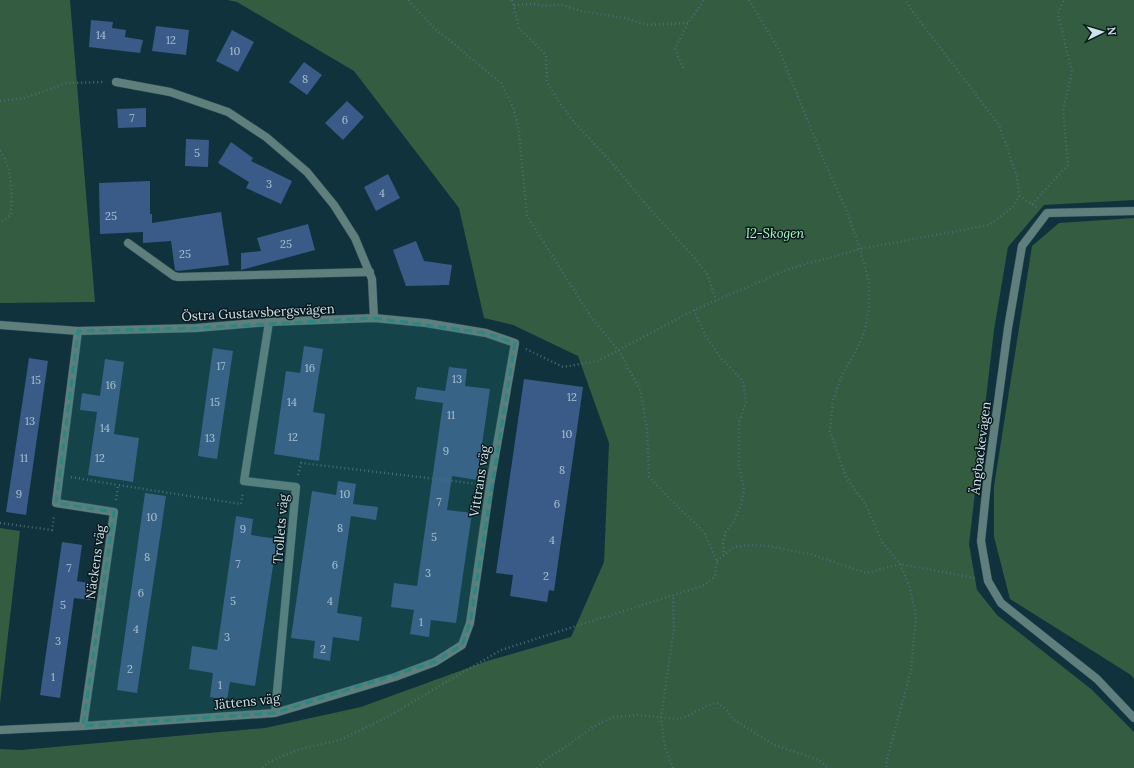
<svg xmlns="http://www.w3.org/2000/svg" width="1134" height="768" font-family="Lora,serif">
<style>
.green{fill:#335c40}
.building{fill:#3a5b87}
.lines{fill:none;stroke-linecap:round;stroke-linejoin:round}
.service-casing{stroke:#2e4e59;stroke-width:9}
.minor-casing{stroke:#2e4e59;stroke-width:9}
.path{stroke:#4d6b75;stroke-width:2.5;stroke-dasharray:1 3;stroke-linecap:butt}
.service{stroke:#5f7f7c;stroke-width:8}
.minor{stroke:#5f7f7c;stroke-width:8}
.marked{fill:#2c8681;fill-opacity:0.2;stroke:#2c8681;stroke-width:3;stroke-dasharray:8 5;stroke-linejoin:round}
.labels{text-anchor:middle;stroke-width:3;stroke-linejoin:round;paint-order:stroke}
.number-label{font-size:11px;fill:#aac1d1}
.park-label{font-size:13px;font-style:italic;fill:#a8fac1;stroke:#09181c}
.street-label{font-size:13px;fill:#d0e3ea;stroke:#09181c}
</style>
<rect width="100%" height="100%" fill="#0f323d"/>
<path class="green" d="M0,0H70L95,302L0,303Z
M227,0H1134V200L1044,205L1008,247L994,330L969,544L977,590L997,615L1091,689L1134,732V768H0V749L21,750L265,728L361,707L487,661L571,637L604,562L609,443L578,356L513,325L484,318L459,208L354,71L237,2Z
M1134,218V679L1131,675L1010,599L994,537V486L1032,246L1059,223Z
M0,528L20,531L0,704Z"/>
<path class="building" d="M91,20L113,22L112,28L126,30L125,37L143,40L140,53L89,47Z
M156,26L189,30L186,55L152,51Z
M232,30L254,42L238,72L216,61Z
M304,62L322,75L307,95L289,82Z
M347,101L364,117L343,140L325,123Z
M146,108V127L118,128L117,109Z
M186,139L209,140L208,167L185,166Z
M231,142L253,158L251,161L292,181L281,204L246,188L249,182L218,163Z
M388,174L400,198L376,211L364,187Z
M150,181V214H152V223L221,212L229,265L178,271L175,270L171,241L143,243V232L100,234L99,183Z
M308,224L315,250L241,270V253L261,251L257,238Z
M416,241L424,261L452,265L449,285L406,286L393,250Z
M304,346L323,349L313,412L325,414L319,461L274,454L286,371L300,373Z
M213,348L233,351L217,459L198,456Z
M29,358L48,361L26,515L6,512Z
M105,359L124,362L114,434L139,438L133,482L88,475L97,412L80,410L82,393L100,396Z
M449,367L467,369L465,386L490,389L477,480L452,476L447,510L472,513L456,623L431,620L429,637L410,634L414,610L391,607L394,583L417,586L443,403L415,399L417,387L445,391Z
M524,379L583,387L554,591L549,590L547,602L510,596L513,575L496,573Z
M338,481L356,484L353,504L378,507L376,520L351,516L337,613L362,617L359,641L333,637L330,661L313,658L315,641L291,638L312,491L336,495Z
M145,493L166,496L137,693L117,690Z
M236,516L253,519L251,535L277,539L255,686L230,682L227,700L210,697L213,673L189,669L192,646L217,650Z
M62,542L82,545L77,581L93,584L90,600L74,598L60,698L40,695Z"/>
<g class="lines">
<g class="service-casing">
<path id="service" d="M128,243L174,276L178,277L370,272"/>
</g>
<g class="minor-casing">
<path id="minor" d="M116,82L170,92L228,112L266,137L307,172L334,205L355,238L372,279L374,318
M1134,211L1047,213L1022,246L1008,328L987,483L981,541L988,581L1001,603L1097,679L1134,718
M269,322L244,481L296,487L275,713
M0,325L78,331L196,328L269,322L374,318L426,323L486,333L515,343L490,485L470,623L462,645L435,662L395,677L275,713L83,726L0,730
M78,331L56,503L114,512L83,726"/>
</g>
<path class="path" d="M512,0L519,28L546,55L547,82L559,102L574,122L612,163L649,208L693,256L707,274L716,300
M749,0L780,52L824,161L846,209L860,249L869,282V308L865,330L857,349L843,373L833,400L830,431L846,477L866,505L882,542L900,564L909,585L916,616L911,671L887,759L886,768
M514,5L534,4L544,6L554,5H563L580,11L625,18L647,25L688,23
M683,68L675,49L688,23L704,0
M0,101L25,98L67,83L105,82
M0,151C13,168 12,195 11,215L0,223
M1019,196L1038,208
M1032,204L1068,165L1063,111L1072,72L1058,14L1064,0
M694,310L706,337L722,359L743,381L746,402L739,423V466L744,490L741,505L734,521L726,531L723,542L724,555
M526,349L563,367L598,361L694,310L789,269L860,249L989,225L1014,206L1019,196L1017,177L1008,150L999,125L910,8L906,0
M298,475L301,463L478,484
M71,477L118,485
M116,500L118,485L241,504L243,492
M0,523L52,530L54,515
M717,561L734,547L749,545L768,546L810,554L866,573L900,564L975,578
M263,768L268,762L300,749L340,740L387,717L501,650L705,585L715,576L717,561L704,532L672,501L649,477L647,429L640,390L619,351L591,317L527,216L519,132L513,107L501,83L432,26L408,0
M537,768L547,758L567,746L593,727L613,717L637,715L679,719L692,714L706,706L717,703L726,709L733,719L774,745L819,760L828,768
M673,768L665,748L661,718L674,629L673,595"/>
<use href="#service" class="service"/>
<use href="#minor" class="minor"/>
</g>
<path class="marked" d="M374,318L486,333L515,343L470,623L462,645L435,662L275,713L83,726L114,512L56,503L78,331L196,328Z"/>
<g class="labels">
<g class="number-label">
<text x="101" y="39">14</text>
<text x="171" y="44">12</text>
<text x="235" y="55">10</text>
<text x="305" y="83">8</text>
<text x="132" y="122">7</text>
<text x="345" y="124">6</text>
<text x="197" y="157">5</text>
<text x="269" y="188">3</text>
<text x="382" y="197">4</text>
<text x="111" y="220">25</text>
<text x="286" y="248">25</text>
<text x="185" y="258">25</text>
<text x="221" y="370">17</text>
<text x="310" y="372">16</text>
<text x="457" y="383">13</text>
<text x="36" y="384">15</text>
<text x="111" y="389">16</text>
<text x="572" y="401">12</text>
<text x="215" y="406">15</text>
<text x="292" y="406">14</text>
<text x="451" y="419">11</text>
<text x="30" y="425">13</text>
<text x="105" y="432">14</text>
<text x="567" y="438">10</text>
<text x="293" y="441">12</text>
<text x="210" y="442">13</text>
<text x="446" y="455">9</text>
<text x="24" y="462">11</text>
<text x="100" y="462">12</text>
<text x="562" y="474">8</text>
<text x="19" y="498">9</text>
<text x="345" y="498">10</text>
<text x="439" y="506">7</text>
<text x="557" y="508">6</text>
<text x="152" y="521">10</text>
<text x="340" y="532">8</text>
<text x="243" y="533">9</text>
<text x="434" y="541">5</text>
<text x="552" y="544">4</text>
<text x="147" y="561">8</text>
<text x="238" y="568">7</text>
<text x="335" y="569">6</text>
<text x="69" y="572">7</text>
<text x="428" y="577">3</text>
<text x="546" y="580">2</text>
<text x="141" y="597">6</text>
<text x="233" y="605">5</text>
<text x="330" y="605">4</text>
<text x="63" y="609">5</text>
<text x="421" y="626">1</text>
<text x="136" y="633">4</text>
<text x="227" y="641">3</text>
<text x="58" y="645">3</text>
<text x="323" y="653">2</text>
<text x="130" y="673">2</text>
<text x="53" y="681">1</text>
<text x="220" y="689">1</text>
</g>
<g class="park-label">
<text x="775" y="238">I2-Skogen</text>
</g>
<g class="street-label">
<text transform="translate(258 312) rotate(-3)" y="5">Östra Gustavsbergsvägen</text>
<text transform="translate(980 448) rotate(-83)" y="5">Ängbackevägen</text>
<text transform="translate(479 481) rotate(-81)" y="5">Vittrans väg</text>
<text transform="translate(280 529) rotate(-85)" y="5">Trollets väg</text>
<text transform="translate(95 562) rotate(-82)" y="5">Näckens väg</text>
<text transform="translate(247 701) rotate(-6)" y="5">Jättens väg</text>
</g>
</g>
<g transform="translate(1102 32) rotate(85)" stroke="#09181c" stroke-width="3" paint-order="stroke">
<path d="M0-3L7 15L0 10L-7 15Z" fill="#d0e3ea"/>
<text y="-6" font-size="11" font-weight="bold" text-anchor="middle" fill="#d0e3ea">N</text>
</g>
</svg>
